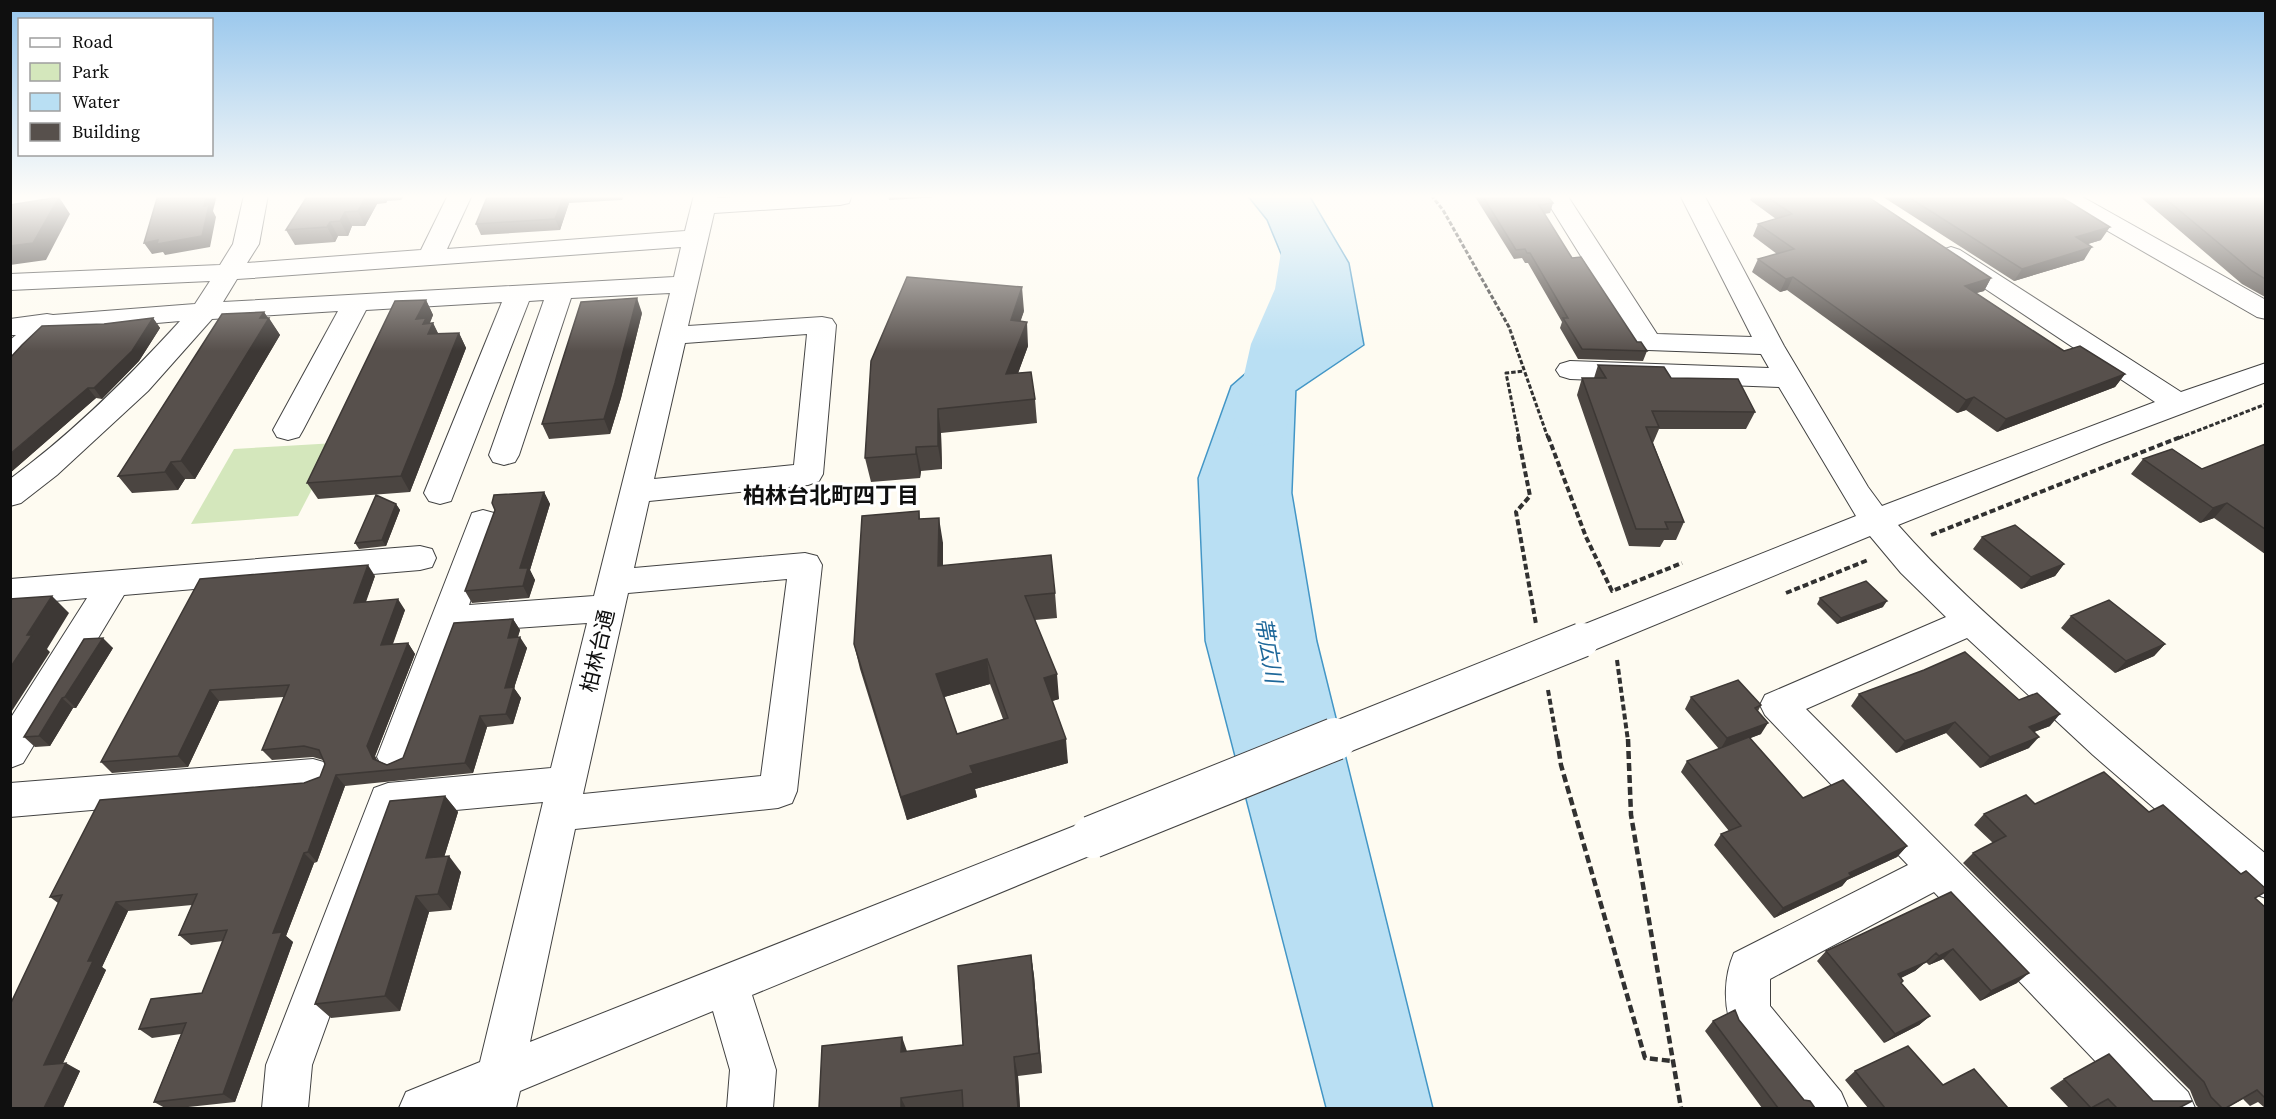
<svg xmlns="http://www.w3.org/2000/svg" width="2276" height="1119" font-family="'Source Serif 4','Noto Sans JP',serif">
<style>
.green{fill:#d4e7bc}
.water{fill:#b9dff3;stroke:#4396c6;stroke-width:1.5}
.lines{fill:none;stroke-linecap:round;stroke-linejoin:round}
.river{fill:#b9dff3;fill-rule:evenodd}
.minor-casing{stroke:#424242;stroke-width:2}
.path-far2{stroke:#313131;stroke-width:3;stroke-dasharray:4.5 2;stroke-linecap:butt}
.path-far1{stroke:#313131;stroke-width:4;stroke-dasharray:6 3;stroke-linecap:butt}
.path{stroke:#313131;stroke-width:4.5;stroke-dasharray:8 4;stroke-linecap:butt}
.minor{fill:#fff;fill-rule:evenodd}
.minor-bridge-far1-casing{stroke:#424242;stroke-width:36;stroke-linecap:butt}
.minor-bridge-casing{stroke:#424242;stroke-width:44;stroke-linecap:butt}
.minor-bridge-far1{stroke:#fff;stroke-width:34}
.minor-bridge{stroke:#fff;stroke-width:42}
.wall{fill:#4b4541;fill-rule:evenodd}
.shaded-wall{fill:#3d3835}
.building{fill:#57504c;stroke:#3d3835;stroke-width:1.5;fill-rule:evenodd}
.labels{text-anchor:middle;stroke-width:6;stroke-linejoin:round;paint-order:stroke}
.street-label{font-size:21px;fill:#0f0f0f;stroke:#fff}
.neighbourhood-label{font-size:22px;font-weight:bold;fill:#0f0f0f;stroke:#fff}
.water-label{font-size:22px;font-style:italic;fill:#1e689a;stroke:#fff}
</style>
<rect width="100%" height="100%" fill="#fefbf1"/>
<path class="green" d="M336,443L298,516L191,524L234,449Z"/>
<path class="water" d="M1247,195H1309L1349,263L1364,345L1296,391L1292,493L1317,641L1433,1108H1326L1205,641L1198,478L1231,386L1308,319L1267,220Z"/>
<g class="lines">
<path class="river" d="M1252,195H1296C1309,212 1323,229 1328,251C1334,278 1311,317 1303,343C1293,375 1298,412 1280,441L1260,446L1240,441L1232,428L1251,344L1275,289L1281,252L1272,225Z"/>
<g class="minor-casing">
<path id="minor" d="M244,195H268L259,244L247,263L421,250L448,195H472L447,249L685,231L694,195H718L717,198L773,195H852L849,203L840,205L714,213L688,326L822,317L832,319L836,325L823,474L819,481L808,485L649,501L634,568L805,553L817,556L822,565L797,791L792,803L778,808L575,829L530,1042L1092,819L1106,825L1112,837L1106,849L752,995L776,1070L773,1108H727L730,1070L713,1011L520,1091L516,1108H399L406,1092L480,1062L543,802L402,815L312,1065L308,1108H262L266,1065L374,788L388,783L551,768L587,623L459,632L409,768L396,773L383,768L377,757L472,513L483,510L494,513L499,521L469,605L594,596L670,293L571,298L519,455L515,462L504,465L493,462L489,455L544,300L529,301L451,501L440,504L429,501L424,493L502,302L366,310L303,430L299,437L288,440L277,437L273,430L338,311L212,319L148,391L57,475L21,503L10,506V479C73,433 128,378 180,321L52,332L20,361L10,364V340L16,335H10V319L47,314L53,315L195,304L210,281L10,290V274L220,265L233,244ZM681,247L674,277L223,302L237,279ZM807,334L794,465L654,479L685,343ZM787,579L761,776L583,794L628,593Z
M1543,195H1567L1657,334L1752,337L1680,195H1704L1784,346L1868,487L1882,506L2155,402L1942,260L1938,255L1942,250L1951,247L1960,250L2181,392L2266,363V382L2104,443L1898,525C1941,574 1990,618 2039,661C2113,727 2189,791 2266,854V898L2252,893L2093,755L1967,638L1806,709L2188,1092L2195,1108H2140L1934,892L1770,979V1006L1841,1092L1848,1108H1796L1732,1028C1723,1005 1724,976 1734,953L1908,865L1765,715L1760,705L1765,695L1946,617L1901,573L1870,536L1594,650L1582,654L1570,650L1565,640L1570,630L1856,516L1779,387L1570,379L1560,376L1556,370L1560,364L1570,361L1769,368L1761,354L1648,350L1638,348Z
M2050,195H2079L2266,300V319L2257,317L2054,200Z
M420,546L432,549L436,558L432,567L420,570L124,595L23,763L10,768V719L87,598L10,605V579Z
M313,759L327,763L332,775L327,787L313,791L10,817V783Z"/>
</g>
<path class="path-far2" d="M1431,195L1443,210L1509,327L1548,438
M1519,438L1506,373L1524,371
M2179,438L2266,404"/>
<path class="path-far1" d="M1518,436L1530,496L1516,512L1536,624
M1548,436L1586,537L1612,591L1682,563
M1931,535L2183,436
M1786,593L1868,560
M1617,660L1628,741
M1548,690L1557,741"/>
<path class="path" d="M1557,739L1561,765L1645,1058L1672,1061
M1628,739L1631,815L1681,1108"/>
<use href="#minor" class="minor"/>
<g class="minor-bridge-far1-casing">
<path id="minor-bridge-far1" d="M1331,741L1582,640"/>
</g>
<g class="minor-bridge-casing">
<path id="minor-bridge" d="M1092,837L1335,739"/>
</g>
<use href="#minor-bridge-far1" class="minor-bridge-far1"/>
<use href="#minor-bridge" class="minor-bridge"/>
</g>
<path class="wall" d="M308,195H417H404L401,200L387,201L386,203L377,204L365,226H352L348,236H338L335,242L295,245L286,230Z
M488,195H624L622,200L569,203L560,230L481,235L476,224Z
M888,195H973L889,200Z
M1474,195H1547L1553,203L1550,213L1544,214L1572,258L1637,342L1647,351L1643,361L1578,359L1560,328L1562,322L1528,263H1525L1522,258L1514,259Z
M1752,195H1865L1991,278L1984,291L1976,293L2064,351L2125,374L2115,387L1997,432L1966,410L1957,413L1787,290L1780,292L1752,272L1758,259L1777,254L1753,236L1758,224L1776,219L1750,200Z
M1880,195H2058L2101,240L2088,244L2084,260L2014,281Z
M2138,195H2265V297L2242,284Z
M426,300L433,315L430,323H433L438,334L459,333L466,348L410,492L318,499L307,483Z
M1024,311L1020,321L1028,346L1018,373L1035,399L1037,423L941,433L942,469L921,471L920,478L871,482L865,458Z
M264,312L280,335L195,479H185L178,490L132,493L118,476Z
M642,313L621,398L610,434L549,439L542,424Z
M153,318L160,328L139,361L102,399L96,398L10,473L104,324Z
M1598,365L1671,378L1755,412L1746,429H1659L1653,443L1684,522L1676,540H1664L1660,547L1629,546L1577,395L1582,378H1594Z
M2265,444V554L2214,518L2200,523L2131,474L2143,459L2202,469Z
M544,492L550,504L530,570L535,580L529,598L472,603L465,591Z
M396,504L400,510L386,546L359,549L355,543Z
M919,511L920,519L943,543V565L1055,593L1057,618L1035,620L1059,699L1052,701L1068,763L975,789L977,797L907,820L860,669L854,644ZM990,684L1003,719L957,734L944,697Z
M1982,537L2064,564L2055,576L2021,589L1973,549Z
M375,576L366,602L405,610L393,644L408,643L415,654L375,756L377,760L387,765L403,758L513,619L520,630L518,637L527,648L514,688L521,698L513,724L487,727L473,773L345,786L317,862L314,863L286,936L293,942L235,1102L179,1108H165L154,1102L181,1034L152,1038L139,1029L202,993L223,941L191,945L179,935L192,905L128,911L102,967L106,970L63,1063L80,1071L63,1108L58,903L50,897L304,783L320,777L325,764L323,760L313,757L272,760L262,750L284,697L219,701L188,767L112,773L101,762Z
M1820,598L1883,607L1837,624L1817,604Z
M2071,616L2165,644L2154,656L2115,673L2061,628Z
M84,639L113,648L76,708H73L50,746L35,747L24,737Z
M1859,694L2019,700L2050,726L2034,732L2029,748L1980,768L1946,733L1896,753L1851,706Z
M1691,697L1761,705L1758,711L1761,734L1750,738L1803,798L1907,846L1897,857L1847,880L1842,886L1774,918L1714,845L1721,834L1729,831L1681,772L1687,761L1719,749L1685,709Z
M445,796L458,812L444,857L461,872L451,910L429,912L400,1011L331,1018L315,1004Z
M2035,804L2149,812L2265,907V1108L2258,1102L2250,1106L2243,1099L2226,1108H2199L2196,1105L2190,1090L1963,863L1973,853L1993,843L1974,825L1984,814Z
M1951,892L2017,983L1980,1001L1943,959L1929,965L1926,962L1915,971L1901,978V983L1930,1016L1919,1025L1884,1043L1817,961L1826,951Z
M1031,955L1034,976L1042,1073L1018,1076L1020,1108H819L907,1052L963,1045Z
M1739,1020L1804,1100L1815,1108H1762L1705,1031L1713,1021Z
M1855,1071L1943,1085L2008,1108H1868L1845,1080Z
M2064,1079L2153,1101L2179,1108H2069L2050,1088Z"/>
<path class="shaded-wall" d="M207,195H217L213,211L216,217L210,247L165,255L163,252L152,254L144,243L204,206Z
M367,195H372L377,204L365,226L358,211Z
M381,195H384L387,201L386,203Z
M399,195H404L401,200Z
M564,195H566L569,203L560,230L555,219Z
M59,197L70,214L46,260L10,265V246Z
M345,212L352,226L348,236L340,221Z
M330,222L338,236L335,242L327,227Z
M2110,227L2101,240L2068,250L2076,237Z
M2092,247L2084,260L2014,281L2022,269Z
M1793,277L1787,290L1780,292L1786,279Z
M1991,278L1984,291L1958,298L1965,286Z
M1022,287L1024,311L1013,344L1011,320Z
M637,298L642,313L621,398L610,434L604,419Z
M426,300L433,315L429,324L433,323L441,339L436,350L416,319Z
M264,312L268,319L269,318L280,335L195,479L181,461Z
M153,318L160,328L139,361L102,399L94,388Z
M1027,322L1028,346L1009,398L1006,374Z
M459,333L466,348L410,492L401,476Z
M2125,374L2115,387L1997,432L2006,419Z
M88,388L96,398L10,473V454Z
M1974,397L1966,410L1957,413L1966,400Z
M938,409L941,433L942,469L938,446Z
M916,447L921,471L920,478L916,454Z
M171,462L185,479L178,490L165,472Z
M544,492L550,504L530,570L535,580L529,598L523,586L520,568Z
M2227,503L2214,518L2200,523L2213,508Z
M396,504L400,510L386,546L382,540Z
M939,518L943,543V591L938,566Z
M2064,564L2055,576L2021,589L2031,577Z
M368,565L375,576L361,614L354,603Z
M52,596L69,613L47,649L50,652L10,714V668L27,635Z
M398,599L405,610L388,656L381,645Z
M1887,601L1883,607L1837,624L1841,618Z
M513,619L520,630L514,648L508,638Z
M520,637L527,648L514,688L521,698L513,724L506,714L505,688Z
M103,638L113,648L76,708L65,697Z
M408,643L415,654L375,756L381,769L373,759L367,746Z
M2165,644L2154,656L2115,673L2126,661Z
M987,659L990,684L941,698L936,674Z
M1057,674L1059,699L1046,703L1044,678Z
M210,690L219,701L188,767L178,756Z
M62,698L73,708L50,746L39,736Z
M2060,714L2050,726L2018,738L2029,727Z
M480,716L487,727L473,773L465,763Z
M1955,722L1946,733L1896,753L1905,741Z
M1768,723L1761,734L1720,750L1727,738Z
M2039,737L2029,748L1980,768L1990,757Z
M1066,739L1068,763L975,789L977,797L907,820L901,797L970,766Z
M336,775L345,786L317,862L308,852Z
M445,796L458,812L439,874L426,858Z
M1907,846L1897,857L1847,880L1842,886L1774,918L1783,908L1849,873Z
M304,853L314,863L286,936L293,942L235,1102L223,1094L273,933Z
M449,856L461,872L451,910L438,894Z
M416,896L429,912L400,1011L385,996Z
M116,902L128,911L102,967L106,970L58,1074L44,1065L88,961Z
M1953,949L1943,959L1929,965L1939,956Z
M1936,953L1915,971L1888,984L1898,974Z
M1031,955L1034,976L1042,1073L1039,1053Z
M2029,973L2017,983L1980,1001L1991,991Z
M1930,1016L1919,1025L1884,1043L1895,1034Z
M902,1037L909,1057L901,1052Z
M1014,1057L1018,1076L1020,1108H1018Z
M66,1063L80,1071L63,1108H44Z
M901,1098L906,1108H901Z"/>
<path class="building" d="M158,195H207L204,206L209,205L202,236L157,244L158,240L144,243Z
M308,195H367L358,211L345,212L340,221L330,222L327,227L286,230Z
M488,195H564L555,219L476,224Z
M1482,195H1547L1553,203L1539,205L1572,258L1581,257L1637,342H1641L1647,351L1582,349L1563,318H1568L1530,253H1527L1525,249L1516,250Z
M1765,195H1865L1991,278L1965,286L2064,351L2080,346L2125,374L2006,419L1974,397L1966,400L1793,277L1786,279L1758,259L1794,249L1758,224L1792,214Z
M1905,195H2058L2110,227L2076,237L2092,247L2022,269Z
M2161,195H2265V279L2252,271Z
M59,197L33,243L10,246V205Z
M907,277L1022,287L1011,320L1027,322L1006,374L1031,372L1035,399L938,409V446L916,447V454L865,458L871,361Z
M637,298L615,383L604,419L542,424L581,302Z
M426,300L416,319L426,318L423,324L433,323L428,334L459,333L401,476L307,483L395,301Z
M264,312L260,318H269L181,461L171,462L165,472L118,476L222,314Z
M153,318L132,351L94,388H88L10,454V358L22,345L42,326L104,324Z
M1598,365L1664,367L1671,378L1738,379L1755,412L1652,411L1659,427H1646L1684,522H1665L1668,529H1636L1582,378H1606Z
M2265,444V529L2227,503L2213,508L2143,459L2172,449L2202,469Z
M544,492L520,568H528L523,586L465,591L495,510L492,503L494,495Z
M376,495L396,504L382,540L355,543Z
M919,511V519L939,518L938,566L1051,555L1055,593L1025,596L1057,674L1044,678L1066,739L970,766L973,773L901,797L854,644L862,516ZM987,659L1008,718L957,734L936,674Z
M2015,525L2064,564L2031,577L1982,537Z
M368,565L354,603L398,599L381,645L408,643L367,746L373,759L387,765L403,758L454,623L513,619L508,638L520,637L505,688L514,687L506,714L480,716L465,763L336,775L308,852L304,853L273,933L282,932L223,1094L154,1102L186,1023L139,1029L151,999L202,993L227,930L179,935L197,894L116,902L88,961H93L44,1065L66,1063L44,1108H10V1005L62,895L50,897L100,800L304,783L320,777L325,764L319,750L304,746L262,750L289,685L210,690L178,756L101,762L200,579Z
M1866,581L1887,601L1841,618L1820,598Z
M52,596L27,635H32L10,668V599Z
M2109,600L2165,644L2126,661L2071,616Z
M103,638L65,697L62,698L39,736L24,737L84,639Z
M1965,652L2019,700L2037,693L2060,714L2029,727L2039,737L1990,757L1955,722L1905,741L1859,694L1924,670Z
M1738,680L1761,705L1755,708L1768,723L1727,738L1691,697Z
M1749,737L1803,798L1843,780L1907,846L1849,873L1851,876L1783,908L1721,834L1741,826L1687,761Z
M2104,772L2149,812L2163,805L2241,874L2246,871L2265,888V892L2255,898L2265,907V1098L2257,1090L2226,1108H2222L2211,1097L2204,1082L1973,853L2006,836L1984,814L2026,795L2035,804Z
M445,796L426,858L449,856L438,894L416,896L385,996L315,1004L390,801Z
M1951,892L2029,973L1991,991L1953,949L1939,956L1936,953L1926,962L1898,974L1903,981L1901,983L1930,1016L1895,1034L1826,951Z
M1031,955L1039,1053L1014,1057L1018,1108H963L962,1090L901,1098V1108H819L822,1046L902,1037L901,1052L963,1045L958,966Z
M1735,1010L1739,1020L1804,1100L1810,1101L1815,1108H1778L1713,1021Z
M1908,1046L1943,1085L1974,1069L2008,1108H1885L1855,1071Z
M2109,1054L2153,1101H2192L2179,1108H2117L2108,1099L2091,1108L2064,1079Z"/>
<linearGradient id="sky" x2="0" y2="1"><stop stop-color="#95c5ec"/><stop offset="0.56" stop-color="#fffdf9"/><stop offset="1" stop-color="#fffdf9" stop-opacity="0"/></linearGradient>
<rect width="2276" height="351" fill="url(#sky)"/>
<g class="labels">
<g class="street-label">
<text transform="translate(598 651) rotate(-77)" y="7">柏林台通</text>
</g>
<g class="neighbourhood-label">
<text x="831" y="503">柏林台北町四丁目</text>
</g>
<g class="water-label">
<text transform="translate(1269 650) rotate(80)" y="8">帯広川</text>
</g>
</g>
<rect width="2276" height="1119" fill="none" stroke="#0f0f0f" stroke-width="24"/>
<rect x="18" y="18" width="195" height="138" fill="#ffffff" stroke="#9f9f9f" stroke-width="1.5"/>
<rect x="30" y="38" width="30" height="9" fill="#ffffff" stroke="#9f9f9f" stroke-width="1.5"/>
<text x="72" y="48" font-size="18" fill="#0f0f0f">Road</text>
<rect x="30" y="63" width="30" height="18" fill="#d4e7bc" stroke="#9f9f9f" stroke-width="1.5"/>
<text x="72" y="78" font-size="18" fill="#0f0f0f">Park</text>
<rect x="30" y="93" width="30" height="18" fill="#b9dff3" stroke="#9f9f9f" stroke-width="1.5"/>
<text x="72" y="108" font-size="18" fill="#0f0f0f">Water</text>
<rect x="30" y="123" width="30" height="18" fill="#57504c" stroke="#9f9f9f" stroke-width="1.5"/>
<text x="72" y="138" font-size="18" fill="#0f0f0f">Building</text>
</svg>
